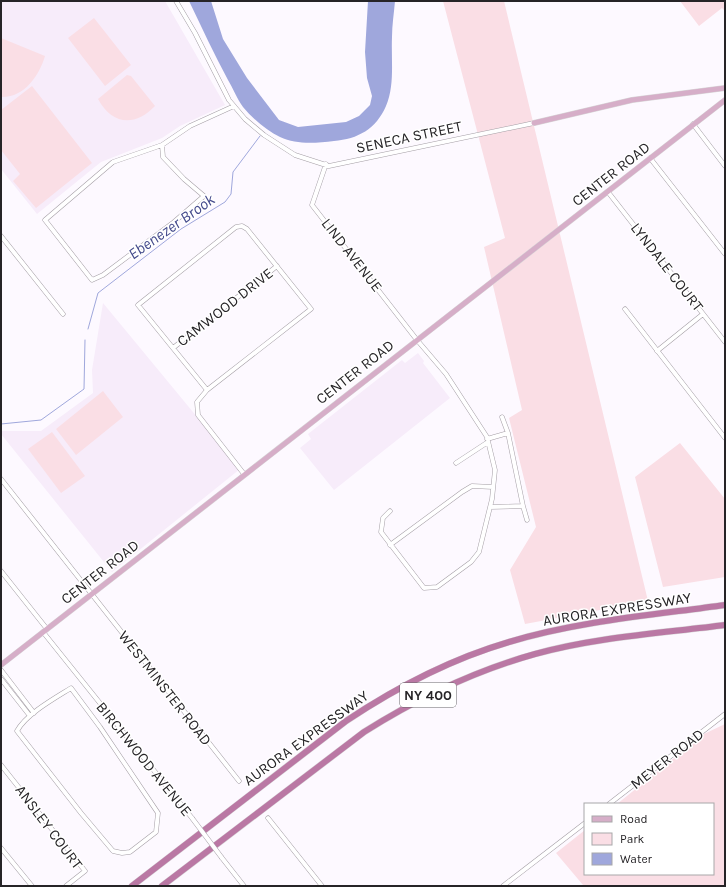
<svg xmlns="http://www.w3.org/2000/svg" width="726" height="887" font-family="Karla,sans-serif">
<style>
.built{fill:#f7ecfa}
.green{fill:#fadee5}
.water{fill:#9fa7dc}
.lines{fill:none;stroke-linecap:round;stroke-linejoin:round}
.stream{stroke:#9fa7dc;stroke-width:1}
.minor-casing{stroke:#a49ea5;stroke-width:5}
.major-casing{stroke:#d8d8d8;stroke-width:6}
.highway-casing{stroke:#d8d8d8;stroke-width:7}
.minor{stroke:#fff;stroke-width:4}
.major{stroke:#d6aec8;stroke-width:5}
.highway{stroke:#ba78a4;stroke-width:6}
.minor-bridge-casing{stroke:#a49ea5;stroke-width:5;stroke-linecap:butt}
.minor-bridge{stroke:#fff;stroke-width:4}
.labels{text-anchor:middle;stroke-width:3;stroke-linejoin:round;paint-order:stroke}
.shield{fill:#fff;stroke:#676668;stroke-width:1}
.shield-label{font-size:14px;font-weight:bold;fill:#262427}
.street-label{font-size:15px;fill:#262427;stroke:#fff}
.water-label{font-size:16px;font-style:italic;fill:#454b8c;stroke:#fff}
</style>
<rect width="100%" height="100%" fill="#fdf9ff"/>
<path class="built" d="M1,1H165L225,105L180,126L162,138L101,162L37,214L1,169Z
M103,303L240,469L112,572L1,434V431H41L93,393L92,370Z
M418,353L424,361L423,363L450,398L334,490L300,448L311,439L308,434L402,360L405,363Z"/>
<path class="green" d="M443,1H504L648,601L525,624L510,570L536,527L509,418L522,410L484,247L505,238Z
M680,1H725V11L722,8L699,26Z
M94,18L131,65L105,86L68,38Z
M1,38L45,56C39,76 24,98 1,97Z
M127,75L131,76L155,106C135,127 112,125 98,99Z
M32,86L92,163L36,208L13,181L20,174L1,150V110Z
M103,391L123,417L76,455L56,429Z
M52,432L85,476L61,493L28,449Z
M680,443L725,499V577L663,587L635,477Z
M725,724V886H583V885L556,853L585,830V874H713V804H617L704,734Z"/>
<path class="water" d="M189,1H211L223,39L247,78L279,120L298,127L346,122L359,116L370,105L372,96L367,78L365,52L368,1H395C394,13 392,25 392,37C391,60 395,85 386,106C376,129 358,139 334,141C316,143 297,145 280,137C267,131 252,118 243,107C237,99 233,88 228,80C214,54 202,28 189,1Z"/>
<g class="lines">
<path class="stream" d="M88,329L98,293L181,229L225,202L231,194L233,172L260,136
M1,424L41,420L84,389L85,340"/>
<g class="minor-casing">
<path id="minor" d="M176,1L195,33L229,100L245,119L264,135L295,155L329,166L534,123
M693,124L725,166
M162,145L163,157L184,179L204,196L174,222L103,275L92,280L45,220L113,162L162,145L190,126L234,106
M650,158L725,254
M326,164L312,205L417,340L446,374L487,437L495,470L492,499L479,552L471,562L437,587L424,588L381,532L383,518L390,511
M608,192L725,342
M1,236L63,314
M625,309L725,438
M173,348L277,266
M657,351L703,314
M207,390L138,305L236,227L242,226L247,229L311,309L207,390L197,402L198,415L244,474
M502,417L508,433
M487,439L508,433L523,506L490,507
M456,463L488,442
M1,479L239,781
M523,506L527,520
M390,545L462,492L472,486L493,487
M1,571L47,629
M43,632L192,818
M1,670L34,713
M1,679L30,716
M71,688L100,727L158,813L156,832L130,852L122,853L113,851L81,813L17,731C26,714 55,698 71,688Z
M1,765L85,871L66,886
M609,804L725,714
M268,818L322,886
M1,848L32,886
M222,858L244,886
M503,886L585,823"/>
</g>
<g class="major-casing">
<path id="major" d="M534,123L632,100L725,88
M1,665L725,100"/>
</g>
<g class="highway-casing">
<path id="highway" d="M132,886L346,721C397,687 451,659 509,642C579,621 653,615 725,605
M162,886L364,732C418,698 474,671 535,654C596,637 663,633 725,625"/>
</g>
<use href="#minor" class="minor"/>
<use href="#major" class="major"/>
<use href="#highway" class="highway"/>
<g class="minor-bridge-casing">
<path id="minor-bridge" d="M192,818L222,858"/>
</g>
<use href="#minor-bridge" class="minor-bridge"/>
</g>
<g class="labels">
<rect class="shield" x="400" y="683" width="56" height="24" rx="3"/>
<g class="shield-label">
<text x="428" y="700">NY 400</text>
</g>
<g class="street-label">
<text transform="translate(409 137) rotate(-12)" y="5">SENECA STREET</text>
<text transform="translate(611 174) rotate(-38)" y="5">CENTER ROAD</text>
<text transform="translate(352 255) rotate(52)" y="5">LIND AVENUE</text>
<text transform="translate(667 267) rotate(52)" y="5">LYNDALE COURT</text>
<text transform="translate(225 307) rotate(-38)" y="5">CAMWOOD DRIVE</text>
<text transform="translate(355 372) rotate(-38)" y="5">CENTER ROAD</text>
<text transform="translate(100 572) rotate(-38)" y="5">CENTER ROAD</text>
<text transform="translate(617 609) rotate(-9)" y="5">AURORA EXPRESSWAY</text>
<text transform="translate(165 688) rotate(52)" y="5">WESTMINSTER ROAD</text>
<text transform="translate(306 738) rotate(-36)" y="5">AURORA EXPRESSWAY</text>
<text transform="translate(144 759) rotate(51)" y="5">BIRCHWOOD AVENUE</text>
<text transform="translate(667 759) rotate(-38)" y="5">MEYER ROAD</text>
<text transform="translate(49 827) rotate(53)" y="5">ANSLEY COURT</text>
</g>
<g class="water-label">
<text transform="translate(171 226) rotate(-35)" y="6">Ebenezer Brook</text>
</g>
</g>
<rect width="726" height="887" fill="none" stroke="#262427" stroke-width="4"/>
<rect x="584" y="803" width="130" height="72" fill="#ffffff" stroke="#a8a7a9"/>
<rect x="592" y="816" width="20" height="6" fill="#d6aec8" stroke="#a8a7a9"/>
<text x="620" y="823" font-size="12" fill="#262427">Road</text>
<rect x="592" y="833" width="20" height="12" fill="#fadee5" stroke="#a8a7a9"/>
<text x="620" y="843" font-size="12" fill="#262427">Park</text>
<rect x="592" y="853" width="20" height="12" fill="#9fa7dc" stroke="#a8a7a9"/>
<text x="620" y="863" font-size="12" fill="#262427">Water</text>
</svg>
